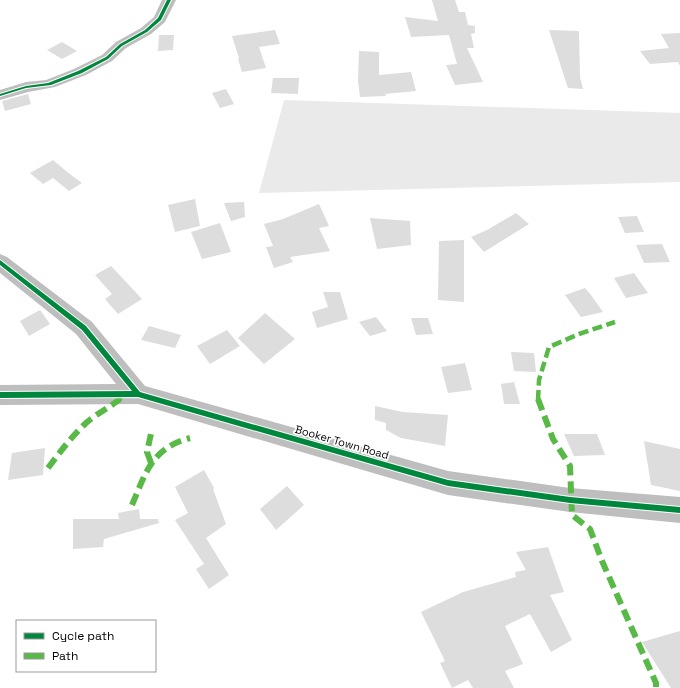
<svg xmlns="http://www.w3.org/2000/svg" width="680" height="688" font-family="'Space Grotesk',sans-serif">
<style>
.green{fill:#eaeaea}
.building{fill:#ddd}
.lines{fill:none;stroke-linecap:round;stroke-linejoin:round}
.minor{fill:#bebebe;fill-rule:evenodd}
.quiet-far1{stroke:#58b947;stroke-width:4.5;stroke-dasharray:10 4.5;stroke-linecap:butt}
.quiet{stroke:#58b947;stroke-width:6;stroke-dasharray:12 6;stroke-linecap:butt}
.cycleway-casing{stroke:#fff;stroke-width:2}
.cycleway{fill:#00873e;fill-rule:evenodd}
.labels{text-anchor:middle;stroke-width:3.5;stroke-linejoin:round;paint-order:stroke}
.street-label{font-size:11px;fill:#000;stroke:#fff}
</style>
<rect width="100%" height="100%" fill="#fff"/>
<path class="green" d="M284,100L680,113V182L259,193Z"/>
<path class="building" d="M432,0H455L459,12H465L468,25L475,26V33L471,34L474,48H467L483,82L455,85L446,65L457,64L449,35L411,37L405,17L438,21Z
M275,30L280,44L259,47L266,68L242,72L238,59L239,58L232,36Z
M549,30L579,31L580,77L583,89L568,88Z
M680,33V66L678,62L650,64L640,51L669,48L661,34Z
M159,35H174L173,50L158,51Z
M62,42L77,51L62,59L47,50Z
M359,51L379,52V75L411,72L416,91L385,94L386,96L360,97L358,81Z
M273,78H299L298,94L271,93Z
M226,89L234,104L220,108L212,93Z
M28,94L31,104L5,111L2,101Z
M53,160L66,171L82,183L69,191L53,178L43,184L30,173Z
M195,199L200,226L175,232L168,205Z
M244,202L245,217L231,221L224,203Z
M319,204L329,226L319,228L330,251L290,257L293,262L274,268L266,247L273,246L264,224L283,219Z
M516,213L529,224L484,252L471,237L487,230Z
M637,216L644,232L625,233L618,217Z
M370,218L410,221L411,245L377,249Z
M220,223L231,252L202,259L191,232Z
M464,240V302L438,300L439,241Z
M662,244L670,262L644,263L636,245Z
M111,266L142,299L118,314L105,299L112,294L95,275Z
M634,273L648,293L626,298L614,278Z
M585,288L591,295L603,312L581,317L565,295Z
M323,292H340L348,319L317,328L312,312L328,307Z
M40,310L50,324L29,336L20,321Z
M265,313L295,339L264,364L238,338Z
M376,317L387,331L370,336L359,322Z
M411,318H428L433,334L416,335Z
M149,326L181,335L175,348L141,340Z
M227,330L240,346L210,364L197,346Z
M511,352L534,353L536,372L514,371Z
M465,363L472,390L448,393L441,367Z
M514,382L520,404H504L501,384Z
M375,406L403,412L448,415L445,446L401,438L386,430V423L375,420Z
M564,434H597L605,455L574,456Z
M644,441L680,449V491L651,485Z
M45,448L43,475L8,480L12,453Z
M204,470L214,488L213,489L226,524L206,538L229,575L209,589L196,569L204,564L175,520L188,513L175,487Z
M287,486L304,505L276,530L260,509Z
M139,509L140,519H158L159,523L104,539L103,547L73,549V519H119L118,513Z
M548,547L564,592L550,595L572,640L551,652L530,614L505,626L523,664L505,671L514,688H473L468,680L452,688L440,663L445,661L421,612L463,592L516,577L515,572L526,570L516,552Z
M680,631V688H671L642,642Z"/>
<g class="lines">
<path class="minor" d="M162,0H176L165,22L151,34L126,48L112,61L86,75L55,87L28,92L0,100V90L26,82L46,80L74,69L102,55L116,42L141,28L154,17Z
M0,254L7,257L92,322L145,386L448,471L570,488L680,497V523L570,512L448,495L138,404L0,405V385L116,384L76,334L0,273Z"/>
<path class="quiet-far1" d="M118,400L120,399V394
M538,400L539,380L549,347L579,334L615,322"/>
<path class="quiet" d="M538,399L553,439L570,466L572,515L590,529L602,561L656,683V688
M151,463L147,452L152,429
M48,468C60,452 72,436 86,423C96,414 109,408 120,399
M132,505C146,472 152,448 190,438"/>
<g class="cycleway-casing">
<path id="cycleway" d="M167,0H171L161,20L147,32L122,46L108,59L82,73L51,85L26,88L0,96V94L26,86L48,83L78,71L106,57L120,44L145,30L158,18Z
M0,260L86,326L140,392L448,480L570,497L680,507V513L570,503L448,486L138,397L0,398V392L132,391L82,330L0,265Z"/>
</g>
<use href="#cycleway" class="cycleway"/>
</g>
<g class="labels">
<g class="street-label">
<text transform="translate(342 442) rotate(16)" y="4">Booker Town Road</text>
</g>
</g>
<rect x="16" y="620" width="140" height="52" fill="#ffffff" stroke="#999999"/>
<rect x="24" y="633" width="20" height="6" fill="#00873e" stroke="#999999"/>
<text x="52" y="640" font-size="12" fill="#000000">Cycle path</text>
<rect x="24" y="653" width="20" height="6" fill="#58b947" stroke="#999999"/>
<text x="52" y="660" font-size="12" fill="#000000">Path</text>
</svg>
